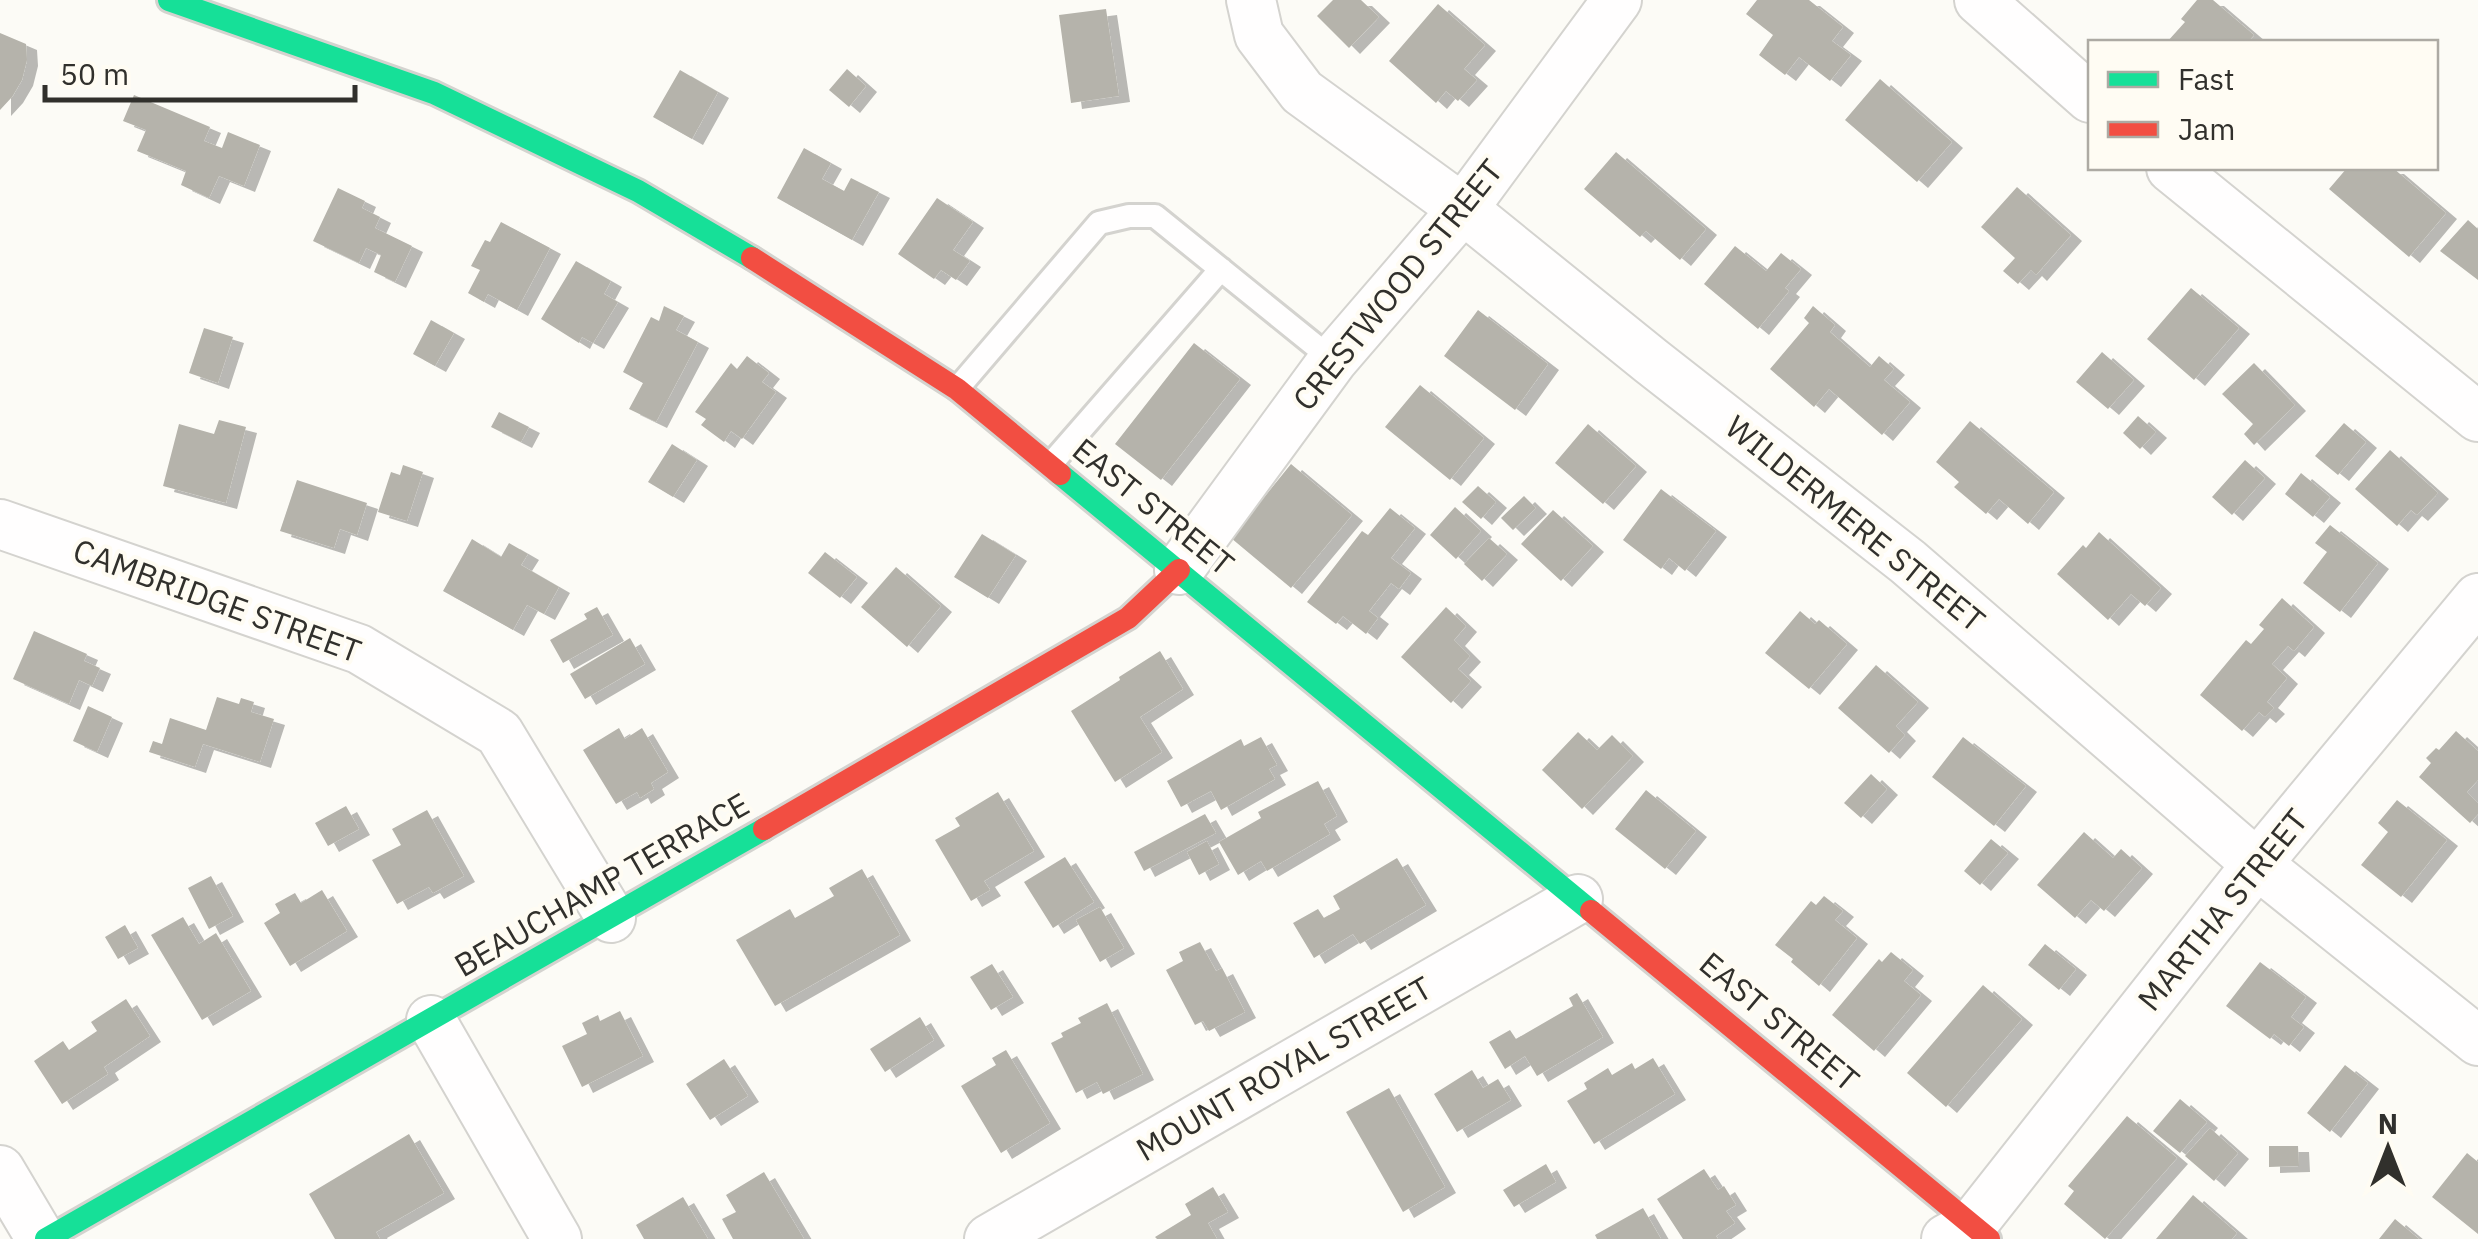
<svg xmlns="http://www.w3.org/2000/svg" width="2478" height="1239" font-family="'IBM Plex Sans',sans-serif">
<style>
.building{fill:#b5b3ab;filter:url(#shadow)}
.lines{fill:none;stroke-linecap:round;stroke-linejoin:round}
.lane-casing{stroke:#d4d3cf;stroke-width:28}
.street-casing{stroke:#d4d3cf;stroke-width:52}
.fast-casing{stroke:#d4d3cf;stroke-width:28}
.jam-casing{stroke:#d4d3cf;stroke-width:28}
.lane{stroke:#fffefe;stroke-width:22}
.street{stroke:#fffefe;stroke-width:48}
.fast{stroke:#16e098;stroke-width:22}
.jam{stroke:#f24e42;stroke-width:22}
.labels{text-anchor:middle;stroke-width:8;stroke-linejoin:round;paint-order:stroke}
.street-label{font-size:32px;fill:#31302c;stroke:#fffcf3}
</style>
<defs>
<filter id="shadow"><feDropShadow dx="11" dy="6" stdDeviation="0" flood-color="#0004"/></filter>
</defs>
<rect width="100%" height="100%" fill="#fcfbf6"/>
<path class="building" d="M1333,0H1361L1379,17L1349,48L1317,16Z
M1757,0H1809L1843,27L1832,41L1851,55L1830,81L1799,57L1785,75L1759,55L1773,35L1746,14Z
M2197,0H2213L2254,35L2248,42H2167L2185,22L2181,19Z
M1438,4L1485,45L1464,69L1477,80L1458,101L1446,91L1436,103L1389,61Z
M1106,9L1119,96L1071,103L1059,15Z
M0,33L26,44L27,60L22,80L12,97L0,110Z
M847,69L866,86L849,107L829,90Z
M680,70L718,92L692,139L653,117Z
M1880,79L1952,142L1917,182L1845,120Z
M134,95L210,127L204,141L222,148L228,132L260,145L244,186L219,176L209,198L181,185L186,171L137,151L146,130L123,121Z
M804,148L831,163L822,179L844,191L851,178L879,192L852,240L777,198Z
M1616,152L1706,229L1680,260L1646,231L1640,237L1584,189Z
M2347,168H2393L2446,213L2409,257L2329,189Z
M2017,187L2071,235L2036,275L2031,270L2018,284L2003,271L2015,258L1981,227Z
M338,188L365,201L362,208L380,217L375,228L412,246L395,282L374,272L381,255L366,248L359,263L313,241Z
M937,198L973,222L953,250L970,261L956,280L941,270L934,279L898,254Z
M2468,220L2478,229V280L2440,251Z
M501,222L550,248L517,310L488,294L484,302L468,293L480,270L471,266L485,240L490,242Z
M1735,246L1766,271L1781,253L1801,269L1785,288L1789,291L1758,329L1704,284Z
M576,261L611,281L604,294L618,302L593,343L582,337L579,343L541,319Z
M2191,288L2239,328L2194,380L2147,339Z
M664,306L684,316L676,330L698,342L656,422L629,409L643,383L623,372L651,317L659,321Z
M1813,306L1835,325L1830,332L1870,367L1879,356L1894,369L1884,380L1910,402L1882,435L1829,389L1814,407L1770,369L1809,323L1804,318Z
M1478,310L1548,364L1515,410L1444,356Z
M431,320L454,333L435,366L413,354Z
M204,328L233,337L218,383L189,373Z
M1194,343L1240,379L1161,480L1115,444Z
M2102,352L2134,380L2108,409L2076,382Z
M747,356L769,373L762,382L776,392L742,439L731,431L724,442L701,425L706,419L695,412L731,363L737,369Z
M2254,363L2295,405L2254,445L2244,434L2253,424L2222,394Z
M1420,385L1484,438L1450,480L1385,427Z
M499,412L529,427L521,442L491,427Z
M2138,416L2156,432L2140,449L2123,433Z
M219,420L246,427L226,503L163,486L179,424L214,434Z
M1970,421L2054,492L2028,524L1999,499L1986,514L1954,487L1959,482L1936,462Z
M2344,423L2366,442L2338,475L2315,456Z
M1588,424L1636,466L1603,504L1555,463Z
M672,444L697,460L673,497L648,482Z
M2390,450L2438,493L2417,515L2411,510L2397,526L2355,489Z
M2245,460L2265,478L2232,515L2212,497Z
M1291,464L1352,515L1291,588L1231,538Z
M403,465L423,472L407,521L378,512L391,472L400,475Z
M2301,473L2330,497L2313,517L2285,494Z
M297,480L367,503L357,535L340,529L334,548L280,531Z
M1478,486L1496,502L1481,519L1462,502Z
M1661,489L1716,531L1685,571L1669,558L1661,569L1623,540Z
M1524,496L1536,508L1513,530L1501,518Z
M1455,507L1481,531L1456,559L1430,535Z
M1390,508L1415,528L1391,558L1411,573L1399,589L1391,583L1369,611L1378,618L1366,634L1343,616L1336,624L1307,602L1362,531L1368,535Z
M1553,510L1593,546L1561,581L1521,544Z
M2330,525L2378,563L2340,612L2303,583L2327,552L2315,543Z
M2099,532L2161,588L2145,606L2131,594L2108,620L2057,574L2083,545L2086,548Z
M982,534L1016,555L988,598L954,577Z
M1489,538L1507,554L1482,581L1464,564Z
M472,539L501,557L509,543L528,554L521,565L559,587L544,614L527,605L513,630L443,591Z
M825,552L857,577L840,598L808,573Z
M896,567L941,606L907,647L861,607Z
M2282,598L2314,627L2294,651L2288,646L2272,664L2287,678L2267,702L2274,708L2265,717L2259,712L2242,731L2200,695L2246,640L2251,644L2264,629L2259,625Z
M597,607L613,635L563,663L550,640L587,619L584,614Z
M1446,607L1466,626L1454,640L1470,656L1458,669L1471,681L1451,703L1401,657Z
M1800,611L1815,624L1819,620L1847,644L1809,689L1765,653Z
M34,631L87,654L84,661L100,668L92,686L79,680L69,704L13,679Z
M630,638L645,664L585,699L570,674Z
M1160,651L1183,689L1140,717L1162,752L1115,782L1071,711L1120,680L1119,677Z
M1876,665L1918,702L1896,726L1905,735L1889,753L1838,708Z
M217,697L239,704L241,698L254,702L251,712L274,719L260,762L203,744L195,767L149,752L153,741L162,744L170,718L206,730Z
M88,706L112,717L97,752L73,741Z
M619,728L625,739L642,728L668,772L651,783L654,789L640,798L637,792L616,804L583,750Z
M2456,731L2478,751V780L2467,792L2478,803V814L2470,823L2419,777L2431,763L2426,758L2436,748L2439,750Z
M1578,732L1597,750L1612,735L1633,756L1582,809L1542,770Z
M1261,737L1277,765L1269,769L1275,779L1221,810L1211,791L1181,807L1167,781L1241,739L1244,746Z
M1963,737L2026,786L1994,826L1932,777Z
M1871,774L1887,789L1861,818L1844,803Z
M1318,781L1337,816L1324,824L1330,834L1267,871L1261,861L1238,875L1219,842L1261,818L1258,812Z
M1646,790L1696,831L1665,869L1615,829Z
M998,792L1034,851L984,881L990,890L971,901L935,840L960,826L955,818Z
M2397,800L2447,840L2401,897L2361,865L2388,832L2378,823Z
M346,806L359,829L328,846L315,823Z
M427,810L464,876L433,893L429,887L397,904L372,860L401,845L392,829Z
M1205,814L1216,833L1144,871L1134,852Z
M2084,832L2113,858L2121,849L2142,868L2104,911L2091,900L2075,918L2037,885Z
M1991,839L2008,853L1980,885L1964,871Z
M1207,841L1219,864L1199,875L1187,852Z
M1065,857L1094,902L1053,928L1024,882Z
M1397,858L1426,905L1360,944L1353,934L1314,958L1293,923L1318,909L1324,918L1340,909L1333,896Z
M862,869L900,935L775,1006L736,940L790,909L795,918L834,896L829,888Z
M211,876L233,916L209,929L188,888Z
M322,890L347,931L290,966L264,923L280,913L275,904L295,893L301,903Z
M1824,896L1843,911L1835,920L1857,938L1819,986L1791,962L1793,959L1775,945L1811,901L1816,905Z
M1100,907L1124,948L1100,962L1076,920Z
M183,917L199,944L216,933L251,991L202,1020L151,935Z
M125,925L138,948L118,959L105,937Z
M1200,942L1216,971L1222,968L1245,1012L1209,1031L1203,1021L1195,1025L1166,970L1183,961L1179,952Z
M2045,944L2076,969L2059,990L2028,965Z
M1891,952L1913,970L1904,981L1921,995L1874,1051L1832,1015L1879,959L1882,962Z
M2260,962L2306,997L2291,1017L2304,1027L2289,1046L2274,1034L2270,1039L2226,1006Z
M992,964L1013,997L991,1010L970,977Z
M1983,985L2022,1019L1946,1107L1907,1073Z
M1577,993L1603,1037L1537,1076L1525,1056L1505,1069L1489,1042L1510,1030L1516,1039L1573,1006L1569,998Z
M126,999L150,1036L104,1067L108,1074L62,1104L34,1061L63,1041L69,1050L97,1031L91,1022Z
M1107,1003L1143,1074L1103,1094L1097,1082L1076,1093L1051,1043L1063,1037L1061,1033L1081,1023L1078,1018Z
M620,1011L643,1056L582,1087L562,1046L587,1034L582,1023L598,1015L600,1021Z
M920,1017L934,1040L885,1072L870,1049Z
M1006,1050L1050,1123L1001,1153L961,1086L996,1065L992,1058Z
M1653,1058L1675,1094L1594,1144L1567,1101L1587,1089L1584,1083L1608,1068L1612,1075L1632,1063L1635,1069Z
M724,1059L748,1096L710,1120L686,1084Z
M2345,1065L2368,1083L2330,1132L2307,1113Z
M1472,1070L1483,1088L1498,1079L1511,1100L1457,1132L1434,1094Z
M1389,1088L1445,1187L1403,1212L1346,1112Z
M2180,1099L2207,1122L2180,1153L2153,1131Z
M2127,1116L2177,1158L2105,1239L2064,1204L2074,1191L2068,1186Z
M2210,1128L2238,1153L2214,1181L2185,1156Z
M409,1134L444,1193L376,1232L380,1239H335L309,1194Z
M2269,1146H2298L2299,1166L2269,1167Z
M2467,1153L2478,1162V1234L2432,1197Z
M1546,1164L1556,1182L1514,1207L1503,1190Z
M1704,1169L1718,1190L1724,1186L1736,1205L1726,1211L1735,1223L1716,1236L1718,1239H1683L1657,1199Z
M764,1172L804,1239H733L722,1219L736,1212L726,1195Z
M1213,1187L1228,1212L1208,1223L1217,1239H1157L1155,1237L1191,1215L1185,1204Z
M2193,1195L2237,1233L2232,1239H2156Z
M683,1197L708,1239H644L636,1225Z
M1643,1208L1661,1239H1597L1595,1235Z
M2395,1219L2419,1239H2379Z"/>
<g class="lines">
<g class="lane-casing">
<path id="lane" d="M957,389L1099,223L1129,216H1155L1333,360
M1050,465L1221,269"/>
</g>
<g class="street-casing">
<path id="street" d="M1251,0L1259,35L1302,92L1463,209L1651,361L1908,562L2257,864L2478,1041
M1979,0L2090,98
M2171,168L2478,417
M0,524L359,649L499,733L611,918
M1179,570L1333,360L1463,209L1617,0
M431,1020L557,1239
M0,1170L41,1239
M989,1239L1578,899
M1946,1239L1972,1225L2257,864L2478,598"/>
</g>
<g class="fast-casing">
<path id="fast" d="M169,0L434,93L638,191L752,258
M1060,474L1591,911
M46,1239L764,829"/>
</g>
<g class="jam-casing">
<path id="jam" d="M752,258L957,389L1060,474
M764,829L1128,618L1179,570
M1591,911L1989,1239"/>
</g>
<use href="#lane" class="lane"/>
<use href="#street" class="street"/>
<use href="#fast" class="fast"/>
<use href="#jam" class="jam"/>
</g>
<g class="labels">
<g class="street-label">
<text transform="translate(1398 285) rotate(-51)" y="11">CRESTWOOD STREET</text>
<text transform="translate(1153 507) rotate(39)" y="11">EAST STREET</text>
<text transform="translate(1855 524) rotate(39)" y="11">WILDERMERE STREET</text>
<text transform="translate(217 601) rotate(20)" y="11">CAMBRIDGE STREET</text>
<text transform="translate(602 885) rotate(-30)" y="11">BEAUCHAMP TERRACE</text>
<text transform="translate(2223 910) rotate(-51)" y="11">MARTHA STREET</text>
<text transform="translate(1779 1022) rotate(40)" y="11">EAST STREET</text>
<text transform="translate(1284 1069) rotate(-30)" y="11">MOUNT ROYAL STREET</text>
</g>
</g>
<rect x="2088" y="40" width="350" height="130" fill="#fffcf3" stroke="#adaaa3" stroke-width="2.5"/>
<rect x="2108" y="72" width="50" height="15" fill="#16e098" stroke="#adaaa3" stroke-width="2.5"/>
<text x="2178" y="90" font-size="30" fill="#31302c">Fast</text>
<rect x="2108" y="122" width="50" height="15" fill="#f24e42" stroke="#adaaa3" stroke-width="2.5"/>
<text x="2178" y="140" font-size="30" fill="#31302c">Jam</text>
<g transform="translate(2388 1149)" stroke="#fffcf3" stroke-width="8" paint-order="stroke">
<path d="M0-8L18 38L0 25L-18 38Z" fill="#31302c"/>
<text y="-15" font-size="28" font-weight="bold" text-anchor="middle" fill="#31302c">N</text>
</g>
<path d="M45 85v15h310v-15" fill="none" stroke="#31302c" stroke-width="5"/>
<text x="60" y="85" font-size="30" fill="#31302c" stroke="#fffcf3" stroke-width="8" paint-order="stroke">50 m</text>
</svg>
